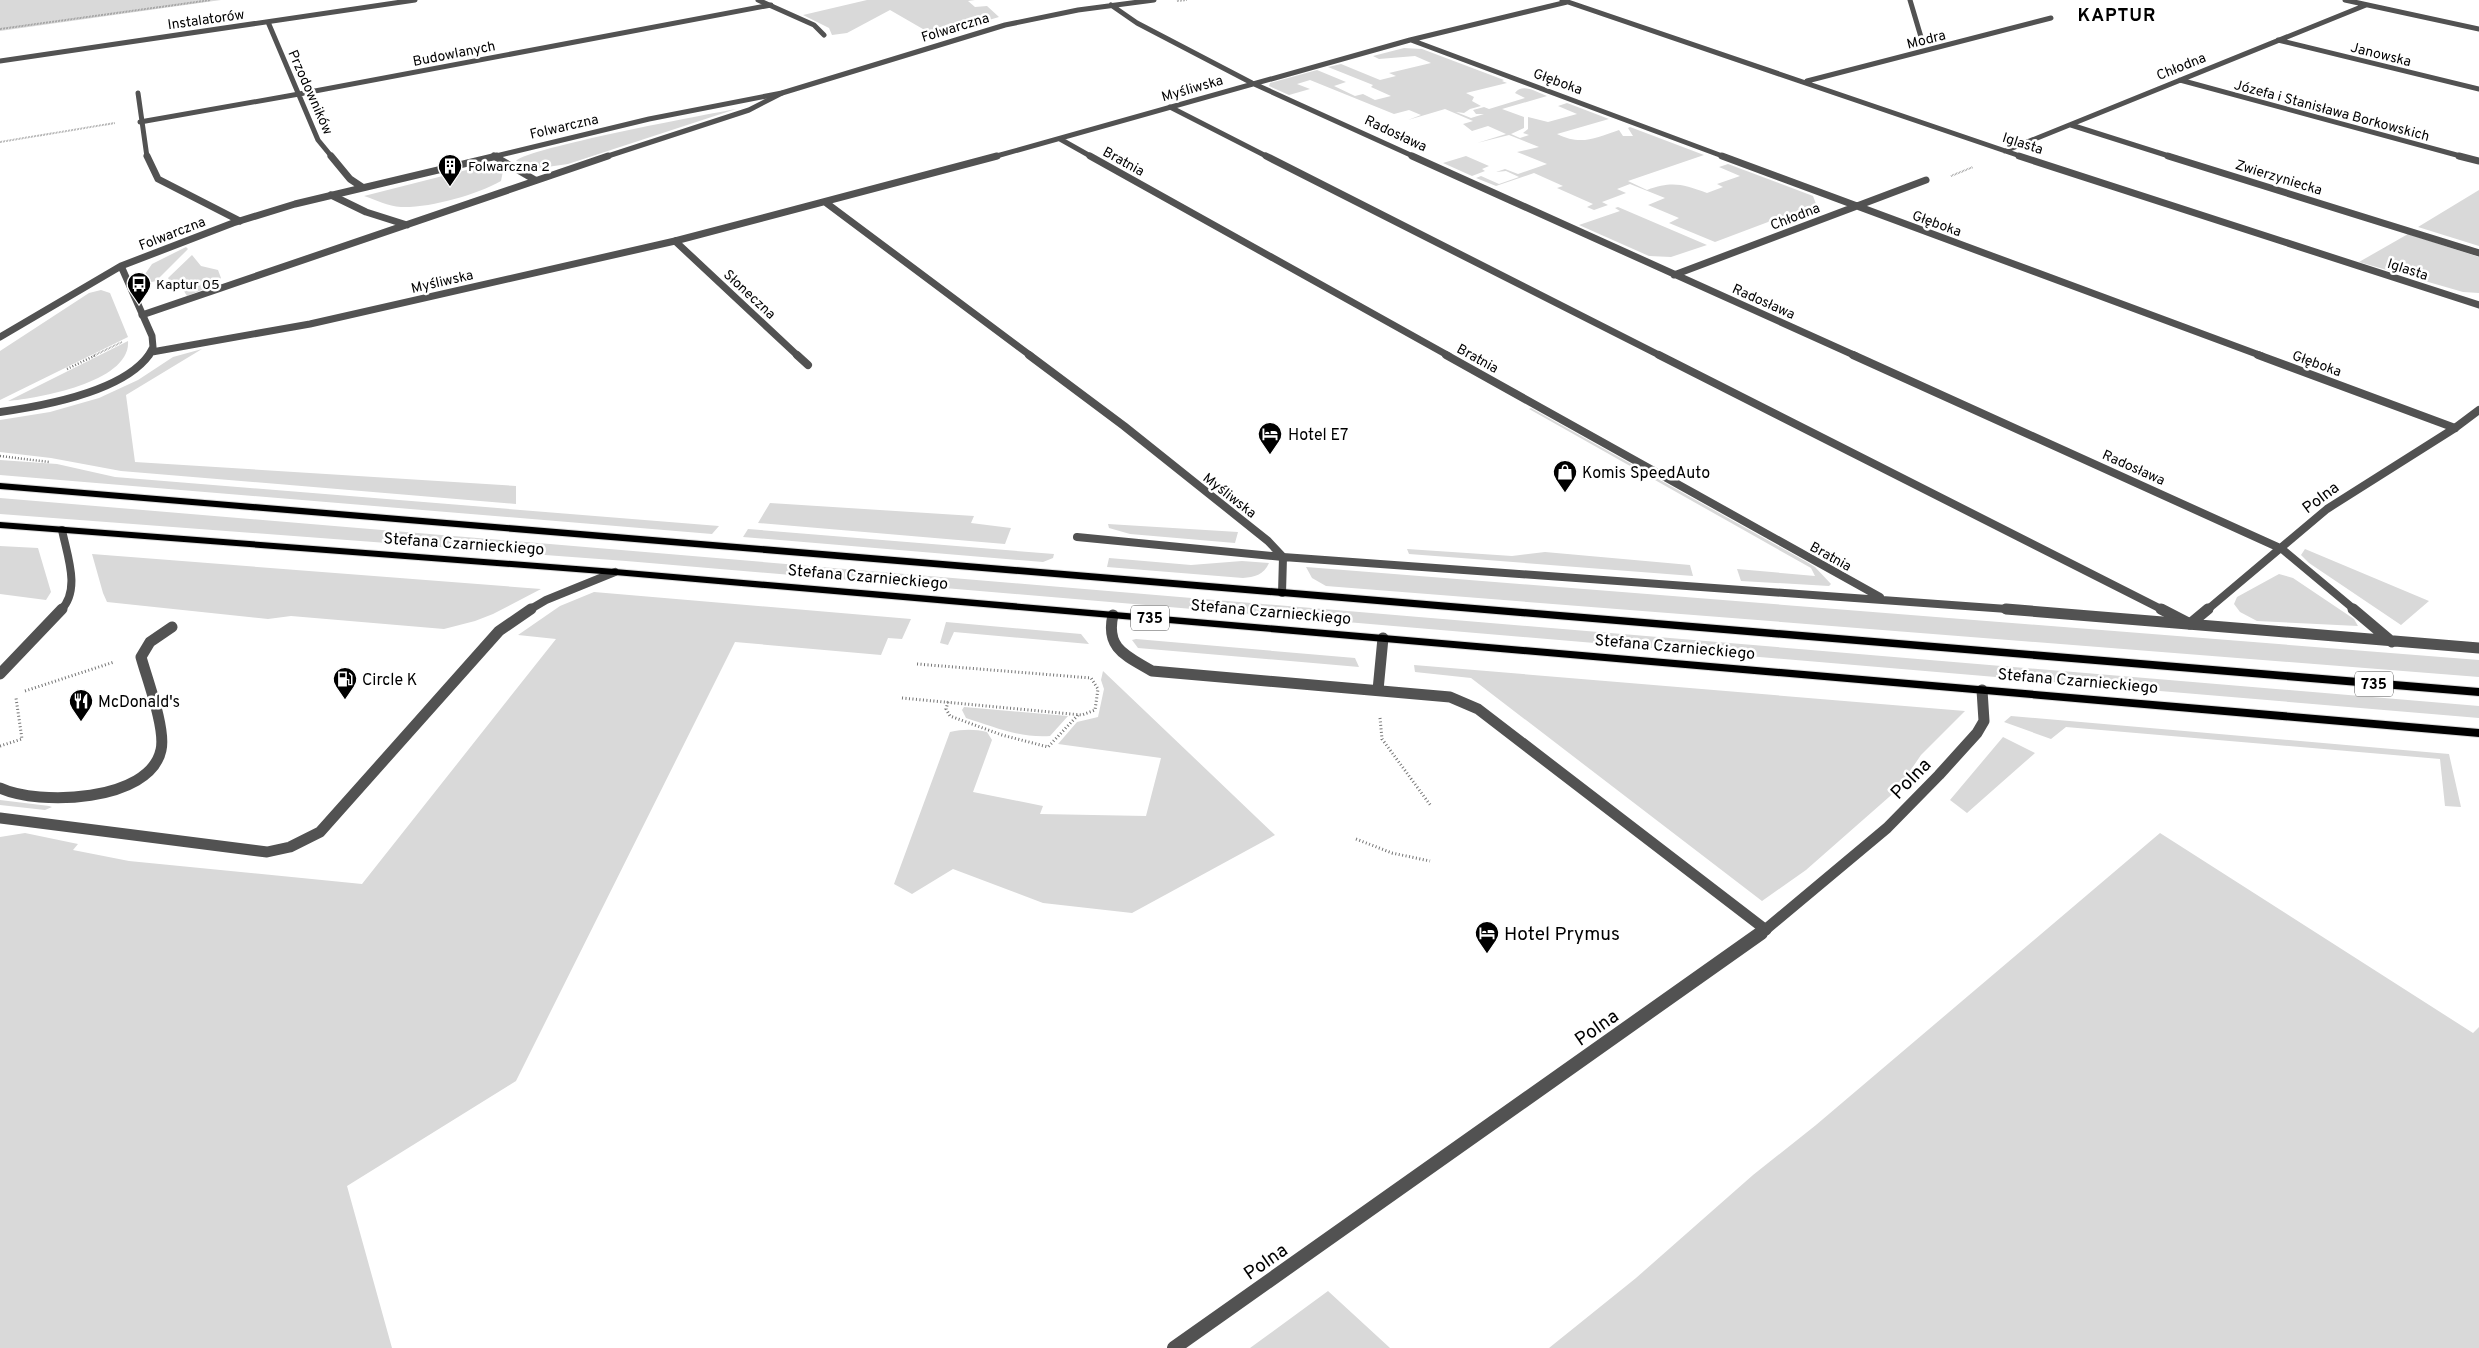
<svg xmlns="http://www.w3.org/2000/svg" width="2479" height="1348" font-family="Overpass,sans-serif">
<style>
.green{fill:#d9d9d9}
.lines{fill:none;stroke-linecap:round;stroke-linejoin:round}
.primary-casing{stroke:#dbdbdb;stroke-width:2}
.path-far2{stroke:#747474;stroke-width:2;stroke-dasharray:0.5 1;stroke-linecap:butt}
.path-far1{stroke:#747474;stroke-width:2.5;stroke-dasharray:1 2;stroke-linecap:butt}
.path{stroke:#747474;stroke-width:3;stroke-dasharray:1 2.5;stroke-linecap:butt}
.lane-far3{stroke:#525252;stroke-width:5}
.lane-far2{stroke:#525252;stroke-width:7}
.lane-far1{stroke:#525252;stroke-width:8}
.lane{stroke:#525252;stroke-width:11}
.street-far4{stroke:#525252;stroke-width:5}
.street-far3{stroke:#525252;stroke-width:7}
.street-far2{stroke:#525252;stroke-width:8}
.street-far1{stroke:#525252;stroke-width:11}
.street{stroke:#525252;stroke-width:14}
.primary{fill:#000;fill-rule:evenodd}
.labels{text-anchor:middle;stroke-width:5;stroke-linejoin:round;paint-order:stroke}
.far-street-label{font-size:14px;fill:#000;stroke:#fff}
.far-poi-label{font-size:14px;fill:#000;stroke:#fff;text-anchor:start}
.shield{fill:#fff;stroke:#4c4c4c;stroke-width:1}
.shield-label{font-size:15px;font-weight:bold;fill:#000}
.poi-label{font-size:16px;fill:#000;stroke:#fff;text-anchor:start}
.street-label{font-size:16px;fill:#000;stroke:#fff}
.far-district-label{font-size:18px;font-weight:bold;letter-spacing:1px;fill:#000;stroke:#fff}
.near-street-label{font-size:19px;fill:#000;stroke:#fff}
.near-poi-label{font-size:19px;fill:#000;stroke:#fff;text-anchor:start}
</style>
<rect width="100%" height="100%" fill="#fff"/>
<path class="green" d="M0,0H221L0,31Z
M867,0H975L968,1L975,7L987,6L999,17L935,36L890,10L847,33L832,35L829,28L803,15Z
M1404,48L1422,49L1504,80L1502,81L1507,83L1466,93L1474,97L1472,101L1481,106L1470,109L1464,113L1456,112L1471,118L1484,114H1476L1473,110L1484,107L1489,109L1525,98L1515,93C1522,83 1535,91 1547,96L1502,109L1524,117V128L1511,134L1520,138L1529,135L1523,133L1528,129V117L1548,122L1577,114L1558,106L1567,103L1609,119L1557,134C1581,146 1595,138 1619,130L1623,136H1633L1628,128L1630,127L1704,155L1628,181L1647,190C1672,181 1682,184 1707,193L1723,187L1717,184L1740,176L1719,167L1728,164L1813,196L1816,204L1715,242L1669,223L1679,218L1648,205L1665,198L1630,184L1617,189L1626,193L1602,202L1608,205L1594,210L1587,207L1593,204L1557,188L1563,186L1534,173L1496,186L1476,178L1481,176L1499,184L1519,177L1506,171L1496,172L1505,169L1518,174L1547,164L1517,152L1539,147L1509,135L1477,143L1506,134L1488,126L1472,131L1463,124L1473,121L1445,109L1408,120L1421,115L1409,110L1394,114L1310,80L1297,84L1310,89L1289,95L1269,86L1270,83L1317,70L1346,82L1334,86L1355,96L1363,94L1375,100L1391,96L1371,87L1373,85L1328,67L1341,64L1380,80L1396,76L1389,73L1431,63L1415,56L1379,59L1373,56Z
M736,109L568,164L540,168L516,161C527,148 708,114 736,109Z
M1466,156L1489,166L1482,169L1485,171L1472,176L1443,163Z
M486,165L503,171L501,181C476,195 430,208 401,207C388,206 376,200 364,196Z
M2479,190V246L2418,227Z
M1618,207L1707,245L1671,257L1649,256L1579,225L1620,211L1615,208Z
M2408,234L2479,257V293L2463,292L2359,262Z
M186,247L188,249L156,281L147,283L143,277L152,264Z
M192,255L201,266L218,270L221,278L212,286L187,296L179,283L172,285L168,278Z
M101,290L110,293L128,337L0,400V351L89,293Z
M128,341C131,382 39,398 8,401Z
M202,349L126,395L135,462L516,486V504L121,471L51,458L0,452V420L50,412L99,398L138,380L173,357Z
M1531,408L1807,562L1815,567L1831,584L1829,586L1741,581L1737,569L1815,576L1811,568L1529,409Z
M0,460L57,464L115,477L719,526L712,534L0,475Z
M0,498L2479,706V718L626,561L0,514Z
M770,503L974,516L971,523L1011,528L1005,544L758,523Z
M1108,524L1238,532L1235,543L1130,534L1109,528Z
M748,529L1054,554L1053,558L1043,562L743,537Z
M0,546L38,548L51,592L46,600L0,594Z
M1407,549L1512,556L1545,552L1690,565L1693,576L1409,554Z
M2305,549L2429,601L2401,625L2309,563L2301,555Z
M92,554L541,589L493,614L475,621L444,629L291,616L268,619L107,602L103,593Z
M1109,558L1191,565L1242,561L1269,563C1264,575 1254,577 1243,578L1107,567Z
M1306,567L2479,660V677L1326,586L1312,578Z
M2279,574L2293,578L2354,619L2358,626L2257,621L2240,612L2234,604L2237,597Z
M594,592L911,619L902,639L888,638L881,655L735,642L516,1081L347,1186L392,1348H0V837L25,833L78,844L73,850L129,861L362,884L556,639L518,635L560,606Z
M946,622L1081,634L1089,644L954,632L948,645L940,643Z
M1136,639L1355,658L1359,667L1138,648L1132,640Z
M1414,665L1965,711L1921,755L1897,790L1806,870L1762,901L1471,678L1415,672Z
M1103,671L1275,835L1132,913L1043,903L953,869L912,894L894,884L950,732C963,729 975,729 987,732L992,740L973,792L1043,806L1040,814L1146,816L1161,758L1058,744L1077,722L1098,717L1104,689L1101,680Z
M964,707L1068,716L1050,736C1020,738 994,727 966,718L962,710Z
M2011,716L2449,754L2461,807L2445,806L2440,759L2066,727L2051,739L2004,722Z
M2003,737L2035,753L1967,813L1950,800Z
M0,800L49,806L52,807L45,810L0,805Z
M2160,833L2473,1033L2479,1027V1348H1549L1636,1278L1753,1175L1816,1125Z
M1328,1291L1390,1348H1250Z"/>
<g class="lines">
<g class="primary-casing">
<path id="primary" d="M0,483L2479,688V696L0,489Z
M0,522L615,569L2479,729V737L615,575L0,528Z"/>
</g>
<path class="path-far2" d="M1177,1L1187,0
M0,29L211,0
M0,142L115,123
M1951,176L1973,167
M93,356L122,342"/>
<path class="path-far1" d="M67,369L96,355
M0,456L49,462"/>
<path class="path" d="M25,691L114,662
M902,698L1082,715L1095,710L1098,689L1091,678L917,664
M948,702L946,709L950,716L1002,735L1048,747L1078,715
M1380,718L1382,739L1431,806
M0,746L22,739L16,698
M1356,839L1392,853L1430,861"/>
<path class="lane-far3" d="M758,0L814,25L824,35
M138,93L147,157
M1170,107L1268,157
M140,122L299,94
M605,157L749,110L782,93"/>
<path class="lane-far2" d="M147,156L158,179L240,221
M494,156L535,180
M1266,156L1661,356
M331,195L366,212L407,225
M142,315L608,156"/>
<path class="lane-far1" d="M1659,355L2163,610
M2455,428L2479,410
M1077,537L1283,557
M61,610C81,590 67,555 62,530
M529,610L546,600L615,572"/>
<path class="lane" d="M2161,609L2190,624
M1113,615C1105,649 1127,656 1152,671L1450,697L1478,709L1766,930
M0,674L62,609
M1378,690L1383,638
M0,788C38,806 150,802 161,750C166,729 147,679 141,657L150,642L172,627
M0,818L267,852L290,847L320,832L499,631L531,609"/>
<path class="street-far4" d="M1562,0L2023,157
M1910,0L1921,37
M2345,0L2479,29
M1111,5L1137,23L1252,83L1415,157
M268,22L318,140L332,157
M1411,40L1725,157
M2278,40L2479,89
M0,61L415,0
M2180,80L2464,157
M1807,81L2051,18
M299,94L771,5
M2071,125L2172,157
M1060,139L1092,157
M2005,151L2366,5
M492,157L649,119L782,93L1005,25L1078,10L1154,0
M993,157L1410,40L1567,2"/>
<path class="street-far3" d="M331,156L350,179L362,187
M1090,156L1449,356
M1412,156L1856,356
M1722,156L2262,356
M2019,156L2479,305
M2168,156L2479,253
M2459,156L2479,161
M825,202L1031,356
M675,241L798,356
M121,266L152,336L153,347L148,356
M1674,275L1926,180
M0,337L121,266L233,223L295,204L497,156
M152,352L310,324L675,241L997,156"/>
<path class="street-far2" d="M797,355L808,365
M1029,355L1124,426L1268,541L1283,557
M1446,355L1880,597
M1853,355L2282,549L2355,610
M2258,355L2455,428
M0,412C43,406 122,392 149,355
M1283,557L2021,610
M1282,593L1283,557
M2207,610L2327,509L2455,428"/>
<path class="street-far1" d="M2006,609L2479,648
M2353,609L2392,642
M2190,624L2208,609
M1759,935L1887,828L1939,775L1977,733L1984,721L1982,690"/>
<path class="street" d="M1174,1348L1761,933"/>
<use href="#primary" class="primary"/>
</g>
<defs>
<g id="building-pin" transform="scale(1.25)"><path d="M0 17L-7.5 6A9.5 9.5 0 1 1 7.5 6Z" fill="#000" stroke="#fff"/><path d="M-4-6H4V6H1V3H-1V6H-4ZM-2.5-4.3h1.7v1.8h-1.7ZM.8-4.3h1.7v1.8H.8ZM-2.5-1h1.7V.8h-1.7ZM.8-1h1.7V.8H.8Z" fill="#fff"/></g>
<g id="bus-pin" transform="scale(1.25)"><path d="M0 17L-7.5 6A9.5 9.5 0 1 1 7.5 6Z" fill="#000" stroke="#fff"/><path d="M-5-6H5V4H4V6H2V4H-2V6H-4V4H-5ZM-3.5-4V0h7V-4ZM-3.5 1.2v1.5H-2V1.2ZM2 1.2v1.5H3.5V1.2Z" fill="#fff"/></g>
<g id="hotel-pin" transform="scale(1.25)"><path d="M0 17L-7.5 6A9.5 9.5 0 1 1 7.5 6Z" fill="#000" stroke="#fff"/><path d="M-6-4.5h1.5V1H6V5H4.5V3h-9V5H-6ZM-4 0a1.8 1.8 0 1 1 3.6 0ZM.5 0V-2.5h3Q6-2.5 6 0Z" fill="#fff"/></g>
<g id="shop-pin" transform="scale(1.25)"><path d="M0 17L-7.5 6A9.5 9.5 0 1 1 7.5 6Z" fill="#000" stroke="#fff"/><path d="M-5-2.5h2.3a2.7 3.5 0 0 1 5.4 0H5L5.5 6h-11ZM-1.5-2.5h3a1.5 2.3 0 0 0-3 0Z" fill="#fff"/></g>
<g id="fuel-pin" transform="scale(1.25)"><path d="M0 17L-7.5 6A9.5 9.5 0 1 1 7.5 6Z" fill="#000" stroke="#fff"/><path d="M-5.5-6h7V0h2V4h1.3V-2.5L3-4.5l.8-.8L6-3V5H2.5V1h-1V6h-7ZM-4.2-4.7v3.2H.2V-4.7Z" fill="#fff"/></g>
<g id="restaurant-pin" transform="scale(1.25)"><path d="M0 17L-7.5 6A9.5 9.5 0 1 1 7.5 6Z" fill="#000" stroke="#fff"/><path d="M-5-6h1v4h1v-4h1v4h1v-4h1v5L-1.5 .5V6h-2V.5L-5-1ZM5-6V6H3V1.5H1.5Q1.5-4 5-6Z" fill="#fff"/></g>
</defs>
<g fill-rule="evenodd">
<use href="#building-pin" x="450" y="166"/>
<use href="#bus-pin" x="139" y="284"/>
<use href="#hotel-pin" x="1270" y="434"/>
<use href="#shop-pin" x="1565" y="472"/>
<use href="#fuel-pin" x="345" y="679"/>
<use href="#restaurant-pin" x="81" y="701"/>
<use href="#hotel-pin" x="1487" y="933"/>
</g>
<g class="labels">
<g class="far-street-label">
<text transform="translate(206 19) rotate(-8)" y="5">Instalatorów</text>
<text transform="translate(955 27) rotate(-17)" y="5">Folwarczna</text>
<text transform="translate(1926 39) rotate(-14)" y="5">Modra</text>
<text transform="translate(454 53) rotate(-11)" y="5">Budowlanych</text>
<text transform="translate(2381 54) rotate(14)" y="5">Janowska</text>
<text transform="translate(2181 66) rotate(-22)" y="5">Chłodna</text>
<text transform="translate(1558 81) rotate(20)" y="5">Głęboka</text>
<text transform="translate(1192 88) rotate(-16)" y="5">Myśliwska</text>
<text transform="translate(311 92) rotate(66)" y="5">Przodowników</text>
<text transform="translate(2332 110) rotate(15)" y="5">Józefa i Stanisława Borkowskich</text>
<text transform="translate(564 126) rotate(-13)" y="5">Folwarczna</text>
<text transform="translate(1396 133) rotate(25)" y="5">Radosława</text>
<text transform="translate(2023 143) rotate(18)" y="5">Iglasta</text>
<text transform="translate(1124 161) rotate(29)" y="5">Bratnia</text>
<text transform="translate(2279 177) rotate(17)" y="5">Zwierzyniecka</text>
<text transform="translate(1795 216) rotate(-21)" y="5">Chłodna</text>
<text transform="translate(1937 223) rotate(20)" y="5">Głęboka</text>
<text transform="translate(172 233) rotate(-21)" y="5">Folwarczna</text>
<text transform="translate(2408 269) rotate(18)" y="5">Iglasta</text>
<text transform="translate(442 281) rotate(-13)" y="5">Myśliwska</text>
<text transform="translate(750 294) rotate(43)" y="5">Słoneczna</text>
<text transform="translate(1764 301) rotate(24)" y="5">Radosława</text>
<text transform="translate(1478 358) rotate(29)" y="5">Bratnia</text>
<text transform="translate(2317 363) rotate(20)" y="5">Głęboka</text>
<text transform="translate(2134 467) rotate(24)" y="5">Radosława</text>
<text transform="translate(1230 495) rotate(38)" y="5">Myśliwska</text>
<text transform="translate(1831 556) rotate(29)" y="5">Bratnia</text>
</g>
<g class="far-poi-label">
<text x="468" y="171">Folwarczna 2</text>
<text x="156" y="289">Kaptur 05</text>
</g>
<g class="shield">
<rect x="1131" y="605.5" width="38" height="25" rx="4"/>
<rect x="2355" y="671.5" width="38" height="25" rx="4"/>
</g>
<g class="shield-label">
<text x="1150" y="623">735</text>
<text x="2374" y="689">735</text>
</g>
<g class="poi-label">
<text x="1288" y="440">Hotel E7</text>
<text x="1582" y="478">Komis SpeedAuto</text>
<text x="362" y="685">Circle K</text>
<text x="98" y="707">McDonald's</text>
</g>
<g class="street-label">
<text transform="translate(2320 497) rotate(-37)" y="6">Polna</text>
<text transform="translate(464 543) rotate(4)" y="6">Stefana Czarnieckiego</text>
<text transform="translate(868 576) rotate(5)" y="6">Stefana Czarnieckiego</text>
<text transform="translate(1271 611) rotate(5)" y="6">Stefana Czarnieckiego</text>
<text transform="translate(1675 646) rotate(5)" y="6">Stefana Czarnieckiego</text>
<text transform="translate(2078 680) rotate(5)" y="6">Stefana Czarnieckiego</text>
</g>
<g class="far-district-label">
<text x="2117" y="21">KAPTUR</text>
</g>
<g class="near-street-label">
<text transform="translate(1910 778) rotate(-46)" y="7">Polna</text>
<text transform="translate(1596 1027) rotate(-35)" y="7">Polna</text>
<text transform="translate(1265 1261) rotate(-35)" y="7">Polna</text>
</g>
<g class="near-poi-label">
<text x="1504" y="940">Hotel Prymus</text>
</g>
</g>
</svg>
